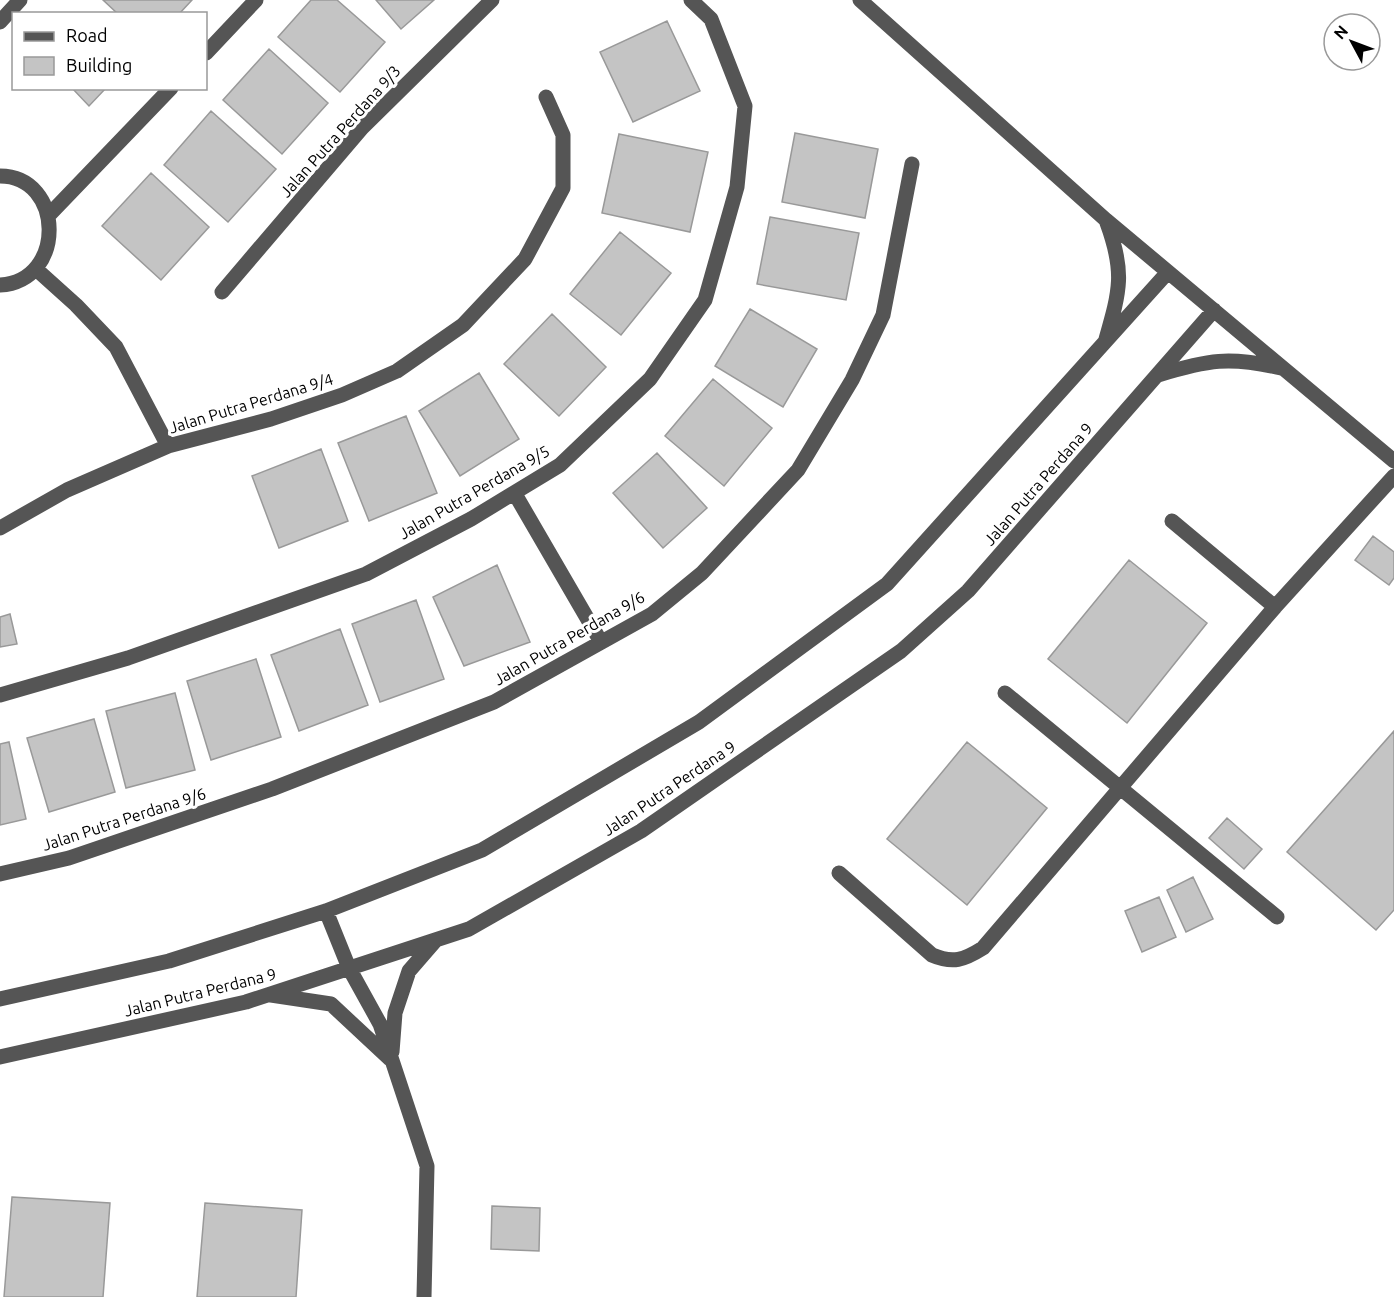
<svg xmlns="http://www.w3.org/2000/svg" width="1394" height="1297" font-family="Ubuntu,sans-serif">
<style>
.building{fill:#c4c4c4;stroke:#999;stroke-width:1.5}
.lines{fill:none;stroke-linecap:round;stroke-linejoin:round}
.minor{stroke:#555;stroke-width:15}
.labels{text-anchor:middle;stroke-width:6;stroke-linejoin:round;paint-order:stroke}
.street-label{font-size:16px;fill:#000;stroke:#fff}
</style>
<rect width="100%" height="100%" fill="#fff"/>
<path class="building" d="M103,0H192L179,14H118Z
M311,0H337L385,42L340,92L278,37Z
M376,0H434L401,29Z
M667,21L700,91L633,122L600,52Z
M269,49L328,103L282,154L223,100Z
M72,88H106L89,106Z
M211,111L276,169L228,222L164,165Z
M795,133L878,149L865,218L782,202Z
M619,134L708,152L690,232L602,213Z
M151,173L209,227L161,280L102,226Z
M770,217L859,233L846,300L757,284Z
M620,232L671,273L621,335L570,294Z
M750,309L817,349L783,407L715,366Z
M552,314L606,367L559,416L504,364Z
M479,373L519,439L460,476L419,411Z
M713,379L772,428L724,486L665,436Z
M406,416L437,493L369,521L338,443Z
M321,449L348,521L279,548L252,476Z
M657,453L707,508L663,548L613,493Z
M1373,536L1394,552V578L1389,585L1355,560Z
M1129,560L1207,623L1127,723L1048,659Z
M497,565L530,642L464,666L433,597Z
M416,600L444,679L380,702L352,624Z
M10,614L17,644L0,647V617Z
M340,629L368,705L299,731L271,655Z
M256,659L281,737L211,760L187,681Z
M175,693L195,770L126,788L106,711Z
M94,719L115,792L49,812L27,738Z
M1394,731V910L1376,930L1287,852Z
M9,742L26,819L0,825V744Z
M967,742L1047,808L967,905L887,839Z
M1227,818L1262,849L1244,869L1209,838Z
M1193,877L1213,919L1186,932L1167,890Z
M1159,897L1176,937L1142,952L1125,911Z
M12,1197L110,1203L103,1297H4Z
M205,1203L302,1210L296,1297H197Z
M492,1206L540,1208L539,1251L491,1249Z"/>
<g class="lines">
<path class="minor" d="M860,0L1106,220L1394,461
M0,22L20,0
M206,53L256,0
M0,176C64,176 67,281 0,285
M49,215L171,88
M36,269L76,305L116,347L168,446
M222,292L362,128L492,0
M1106,339C1120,290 1125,272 1107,223
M1158,375C1208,360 1229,356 1281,368
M515,494L601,642
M1172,521L1275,607
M0,528L67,490L168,446L271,419L342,395L397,371L463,325L525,259L563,188V135L546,97
M1005,693L1277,917
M0,695L128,658L366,574L471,519L560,465L650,379L705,300L737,187L745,106L711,19L691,0
M839,873L932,955C953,964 964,960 983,948L1275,607L1394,476
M0,874L69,858L272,789L494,702L652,614L702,573L798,470L852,380L883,315L912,164
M326,911L349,968L380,1024L427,1166L424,1297
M271,995L331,1004L390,1059
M0,999L169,961L326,911L482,850L699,722L887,584L1168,272
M392,1052L395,1013L409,971L435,941
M0,1057L246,1002L469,929L641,831L901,651L968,591L1214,310"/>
</g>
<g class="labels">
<g class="street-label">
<text transform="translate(340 131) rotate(-48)" y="6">Jalan Putra Perdana 9/3</text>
<text transform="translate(251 403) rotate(-17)" y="6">Jalan Putra Perdana 9/4</text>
<text transform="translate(1038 484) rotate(-49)" y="6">Jalan Putra Perdana 9</text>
<text transform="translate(474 492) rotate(-30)" y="6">Jalan Putra Perdana 9/5</text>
<text transform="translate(569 638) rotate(-30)" y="6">Jalan Putra Perdana 9/6</text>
<text transform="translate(669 788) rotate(-34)" y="6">Jalan Putra Perdana 9</text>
<text transform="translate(124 819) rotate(-18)" y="6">Jalan Putra Perdana 9/6</text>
<text transform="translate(200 992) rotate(-14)" y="6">Jalan Putra Perdana 9</text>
</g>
</g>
<rect x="12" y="12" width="195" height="78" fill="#ffffff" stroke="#999999" stroke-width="1.5"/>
<rect x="24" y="32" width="30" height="9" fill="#555555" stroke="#999999" stroke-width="1.5"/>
<text x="66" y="42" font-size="18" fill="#000000">Road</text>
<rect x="24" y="57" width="30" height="18" fill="#c4c4c4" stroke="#999999" stroke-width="1.5"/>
<text x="66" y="72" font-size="18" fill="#000000">Building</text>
<g transform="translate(1352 42) rotate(311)"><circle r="28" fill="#ffffff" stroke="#999999" stroke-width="1.5"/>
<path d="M0-4.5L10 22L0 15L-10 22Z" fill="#000000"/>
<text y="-9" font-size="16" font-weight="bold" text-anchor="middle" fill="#000000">N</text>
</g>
</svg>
